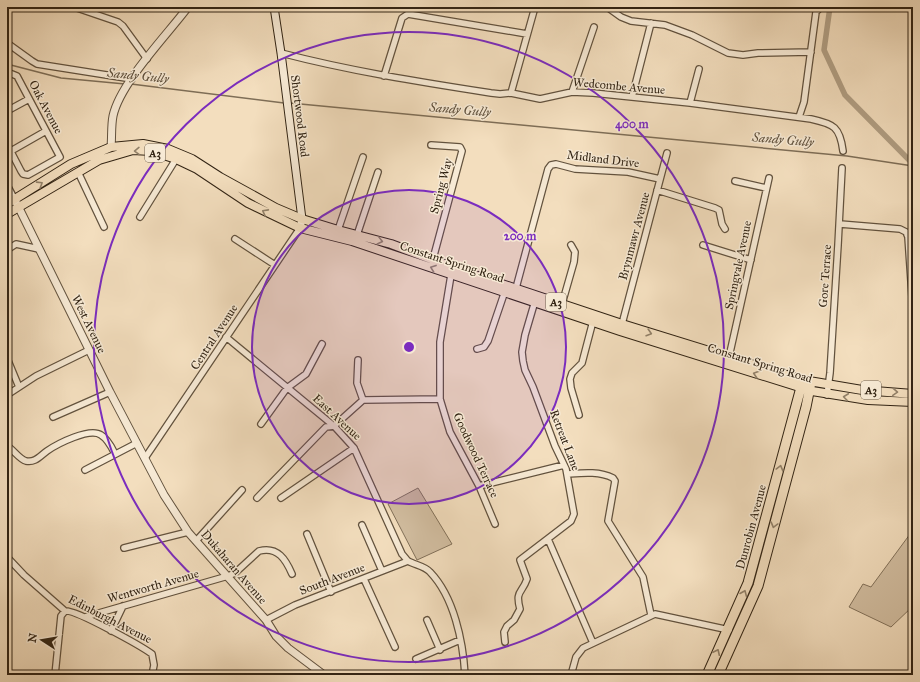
<svg xmlns="http://www.w3.org/2000/svg" width="920" height="682" font-family="'IM FELL Great Primer',serif">
<style>
.green{fill:#d2bea1;stroke:#82715a}
.lines{fill:none;stroke-linecap:round;stroke-linejoin:round}
.stream{stroke:#7e6e57;stroke-width:1.5}
.canal{stroke:#b19f84;stroke-width:5.5}
.minor-casing{stroke:#62523e;stroke-width:8}
.tertiary-casing{stroke:#62523e;stroke-width:9}
.secondary-casing{stroke:#322414;stroke-width:9}
.primary-casing{stroke:#322414;stroke-width:10}
.trunk-casing{stroke:#322414;stroke-width:11}
.minor{stroke:#f7ead5;stroke-width:5.5}
.tertiary{stroke:#f7ead5;stroke-width:7}
.secondary{stroke:#f7ead5;stroke-width:7}
.primary{stroke:#f3debe;stroke-width:8}
.trunk{stroke:#f3debe;stroke-width:9}
.oneway{stroke:#928169}
.ring{fill:none;stroke:#7b2cbf;stroke-width:2}
.labels{text-anchor:middle;stroke-width:3;stroke-linejoin:round;paint-order:stroke}
.shield{fill:#f7ead5;stroke:#6d5f4e;stroke-width:1}
.shield-label{font-size:11px;font-weight:bold;fill:#322414}
.street-label{font-size:12px;fill:#322414;stroke:#f7ead5}
.water-label{font-size:13px;font-style:italic;fill:#5e4f3b;stroke:#f7ead5}
.centre{fill:#7b2cbf;stroke:#f7ead5;stroke-width:2}
.ring-label{font-size:12px;text-anchor:middle;font-weight:bold;fill:#7b2cbf;stroke:#f7ead5;stroke-width:3;stroke-linejoin:round;paint-order:stroke}
</style>
<rect width="100%" height="100%" fill="#f3debe"/>
<filter id="stains"><feTurbulence type="fractalNoise" baseFrequency=".005" numOctaves="4"/><feColorMatrix values="0 0 0 0 .2 0 0 0 0 .09 0 0 0 0 .02 0 0 0 .5 -.17"/></filter>
<radialGradient id="worn" r=".72"><stop offset=".6" stop-color="#630" stop-opacity="0"/><stop offset="1" stop-color="#630" stop-opacity=".3"/></radialGradient>
<path class="green" d="M418,488L452,544L417,560L388,504Z
M913,530V606L891,627L849,607L863,584L871,587Z"/>
<g class="lines">
<path class="stream" d="M7,64L61,78L125,84
M131,84L284,103
M290,103L847,156L913,166"/>
<path class="canal" d="M830,7L824,50L845,95L913,164"/>
<g class="minor-casing">
<path id="minor" d="M74,7L118,22L123,26L147,59
M607,7L621,17L631,21L665,25L692,35L728,53L743,55L758,53L811,52
M7,43L32,61L37,64L132,79
M281,53C350,71 420,82 491,93L500,94L511,93L540,99L572,92L593,93L690,103L811,119C834,124 840,127 843,151
M7,72L17,76L60,157L28,175L23,174L21,171L7,144
M384,76L402,18L408,14L527,34
M572,92L594,27
M511,93L535,7
M632,97L651,23
M690,103L699,69
M7,111L29,99
M799,117L804,102L816,12L821,7
M431,145L460,147L462,151L433,259
M11,151L46,131
M78,172L104,227
M735,181L766,188
M7,185L15,200
M657,190L715,208L719,210L722,224L725,229
M140,217L176,159
M840,224L900,229L906,232L908,237L913,311
M338,230L363,157
M357,235L378,172
M235,239L275,265
M703,245L751,260
M7,250L16,244L39,249
M451,275L440,342V399L450,432L479,486L495,524
M516,288L548,169L551,165L556,164L575,169L628,172L660,179
M562,304L574,262L575,252L571,245
M622,324L667,153
M226,337L334,426L354,448L402,554C404,556 406,559 408,561C415,565 425,566 430,572C454,597 463,641 465,675
M477,349L484,347L488,341L505,291
M729,357L769,178
M7,358L19,387
M358,360L357,383L363,400
M7,395L36,376L89,350
M827,395L830,373L838,245L842,168
M579,415L571,388L570,379L572,373L582,363L593,321
M53,417L110,392
M261,424L287,388L306,374L322,344
M7,446C13,449 19,459 26,461C35,463 40,456 47,451C57,444 90,427 101,435C108,439 112,448 115,454
M145,458L300,228
M85,470L137,443
M567,474C582,473 599,471 613,478L615,481L608,521L643,577L651,615
M479,486L564,465
M257,498L326,427L334,426L363,400L440,399
M281,498L354,448
M362,525L382,571
M307,534L331,592
M548,539L593,643
M196,541L242,490
M124,548L188,532
M7,557L24,575L65,611C75,609 141,646 152,654L154,665L152,675
M364,579L395,647
M85,617L228,576L235,573L259,551C278,546 286,560 292,574
M266,620L295,605L408,561
M427,620L440,650
M111,631L123,606
M505,642L504,632L507,626L514,620L520,609C515,590 522,594 527,579L520,560L571,521L574,514L566,469L555,446L533,387L525,370L523,361L522,352L525,335L535,301
M416,659L460,640
M55,675L61,616L65,611
M571,675L576,657L583,648L655,614L729,630"/>
</g>
<g class="tertiary-casing">
<path id="tertiary" d="M111,147C112,137 111,126 113,116C120,83 167,35 188,7
M15,200L110,392L164,495L188,532L266,620L276,636L288,648L324,675"/>
</g>
<g class="secondary-casing">
<path id="secondary" d="M274,7L281,53L302,219L301,224"/>
</g>
<g class="primary-casing">
<path id="primary" d="M7,204L71,164L111,147L143,144L168,149L192,159L220,177L276,208L302,219L338,230L391,244L463,271L622,324L803,380L862,390L913,394
M7,214L99,160L133,150L151,151L176,159L197,169L248,203L300,228L352,241L620,331L812,391L868,400L913,402"/>
</g>
<g class="trunk-casing">
<path id="trunk" d="M707,675L748,583L803,380
M718,675L758,586L806,407L811,382"/>
</g>
<use href="#minor" class="minor"/>
<use href="#tertiary" class="tertiary"/>
<use href="#secondary" class="secondary"/>
<use href="#primary" class="primary"/>
<use href="#trunk" class="trunk"/>
</g>
<defs><path id="oneway-chevron" d="M-2-3.5L2.5 0L-2 3.5" fill="none" stroke-width="1.6" stroke-linecap="round" stroke-linejoin="round"/></defs>
<g class="oneway">
<use href="#oneway-chevron" transform="translate(137 151) rotate(179)"/>
<use href="#oneway-chevron" transform="translate(40 184) rotate(-32)"/>
<use href="#oneway-chevron" transform="translate(265 212) rotate(-152)"/>
<use href="#oneway-chevron" transform="translate(380 241) rotate(14)"/>
<use href="#oneway-chevron" transform="translate(433 268) rotate(-160)"/>
<use href="#oneway-chevron" transform="translate(649 333) rotate(17)"/>
<use href="#oneway-chevron" transform="translate(756 374) rotate(-163)"/>
<use href="#oneway-chevron" transform="translate(895 392) rotate(4)"/>
<use href="#oneway-chevron" transform="translate(846 397) rotate(-173)"/>
<use href="#oneway-chevron" transform="translate(780 468) rotate(-75)"/>
<use href="#oneway-chevron" transform="translate(774 525) rotate(105)"/>
<use href="#oneway-chevron" transform="translate(744 593) rotate(-67)"/>
<use href="#oneway-chevron" transform="translate(717 652) rotate(-65)"/>
</g>
<circle cx="409" cy="347" r="157" fill="#7b2cbf" fill-opacity=".12"/>
<g class="ring">
<circle cx="409" cy="347" r="157"/>
<circle cx="409" cy="347" r="315"/>
</g>
<g class="labels">
<g class="shield">
<rect x="145" y="144" width="20" height="18" rx="3"/>
<rect x="546" y="293" width="20" height="18" rx="3"/>
<rect x="861" y="381" width="20" height="18" rx="3"/>
</g>
<g class="shield-label">
<text x="155" y="157">A3</text>
<text x="556" y="306">A3</text>
<text x="871" y="394">A3</text>
</g>
<g class="street-label">
<text transform="translate(619 86) rotate(5)" y="4">Wedcombe Avenue</text>
<text transform="translate(46 107) rotate(62)" y="4">Oak Avenue</text>
<text transform="translate(300 116) rotate(83)" y="4">Shortwood Road</text>
<text transform="translate(603 159) rotate(7)" y="4">Midland Drive</text>
<text transform="translate(441 186) rotate(-75)" y="4">Spring Way</text>
<text transform="translate(634 236) rotate(-75)" y="4">Brynmawr Avenue</text>
<text transform="translate(452 262) rotate(18)" y="4">Constant Spring Road</text>
<text transform="translate(738 265) rotate(-78)" y="4">Springvale Avenue</text>
<text transform="translate(825 276) rotate(-86)" y="4">Gore Terrace</text>
<text transform="translate(89 324) rotate(64)" y="4">West Avenue</text>
<text transform="translate(214 337) rotate(-57)" y="4">Central Avenue</text>
<text transform="translate(760 363) rotate(17)" y="4">Constant Spring Road</text>
<text transform="translate(337 417) rotate(43)" y="4">East Avenue</text>
<text transform="translate(565 440) rotate(69)" y="4">Retreat Lane</text>
<text transform="translate(476 455) rotate(65)" y="4">Goodwood Terrace</text>
<text transform="translate(751 527) rotate(-75)" y="4">Dunrobin Avenue</text>
<text transform="translate(234 567) rotate(49)" y="4">Dukaharan Avenue</text>
<text transform="translate(332 579) rotate(-21)" y="4">South Avenue</text>
<text transform="translate(153 586) rotate(-16)" y="4">Wentworth Avenue</text>
<text transform="translate(110 619) rotate(27)" y="4">Edinburgh Avenue</text>
</g>
<g class="water-label">
<text transform="translate(138 75) rotate(6)" y="5">Sandy Gully</text>
<text transform="translate(460 109) rotate(5)" y="5">Sandy Gully</text>
<text transform="translate(783 139) rotate(5)" y="5">Sandy Gully</text>
</g>
</g>
<circle cx="409" cy="347" r="6" class="centre"/>
<g class="ring-label">
<text x="632" y="128">400 m</text>
<text x="520" y="240">200 m</text>
</g>
<rect width="920" height="682" fill="none" stroke="#f3debe" stroke-width="24"/>
<rect x="8" y="8" width="904" height="666" fill="none" stroke="#322414" stroke-width="2"/>
<rect x="12" y="12" width="896" height="658" fill="none" stroke="#322414"/>
<g transform="translate(42 640) rotate(282)" stroke="#f7ead5" stroke-width="3" paint-order="stroke">
<path d="M0-3L7 15L0 10L-7 15Z" fill="#322414"/>
<text y="-6" font-size="11" font-weight="bold" text-anchor="middle" fill="#322414">N</text>
</g>
<rect width="100%" height="100%" filter="url(#stains)"/>
<rect width="100%" height="100%" fill="url(#worn)"/>
</svg>
